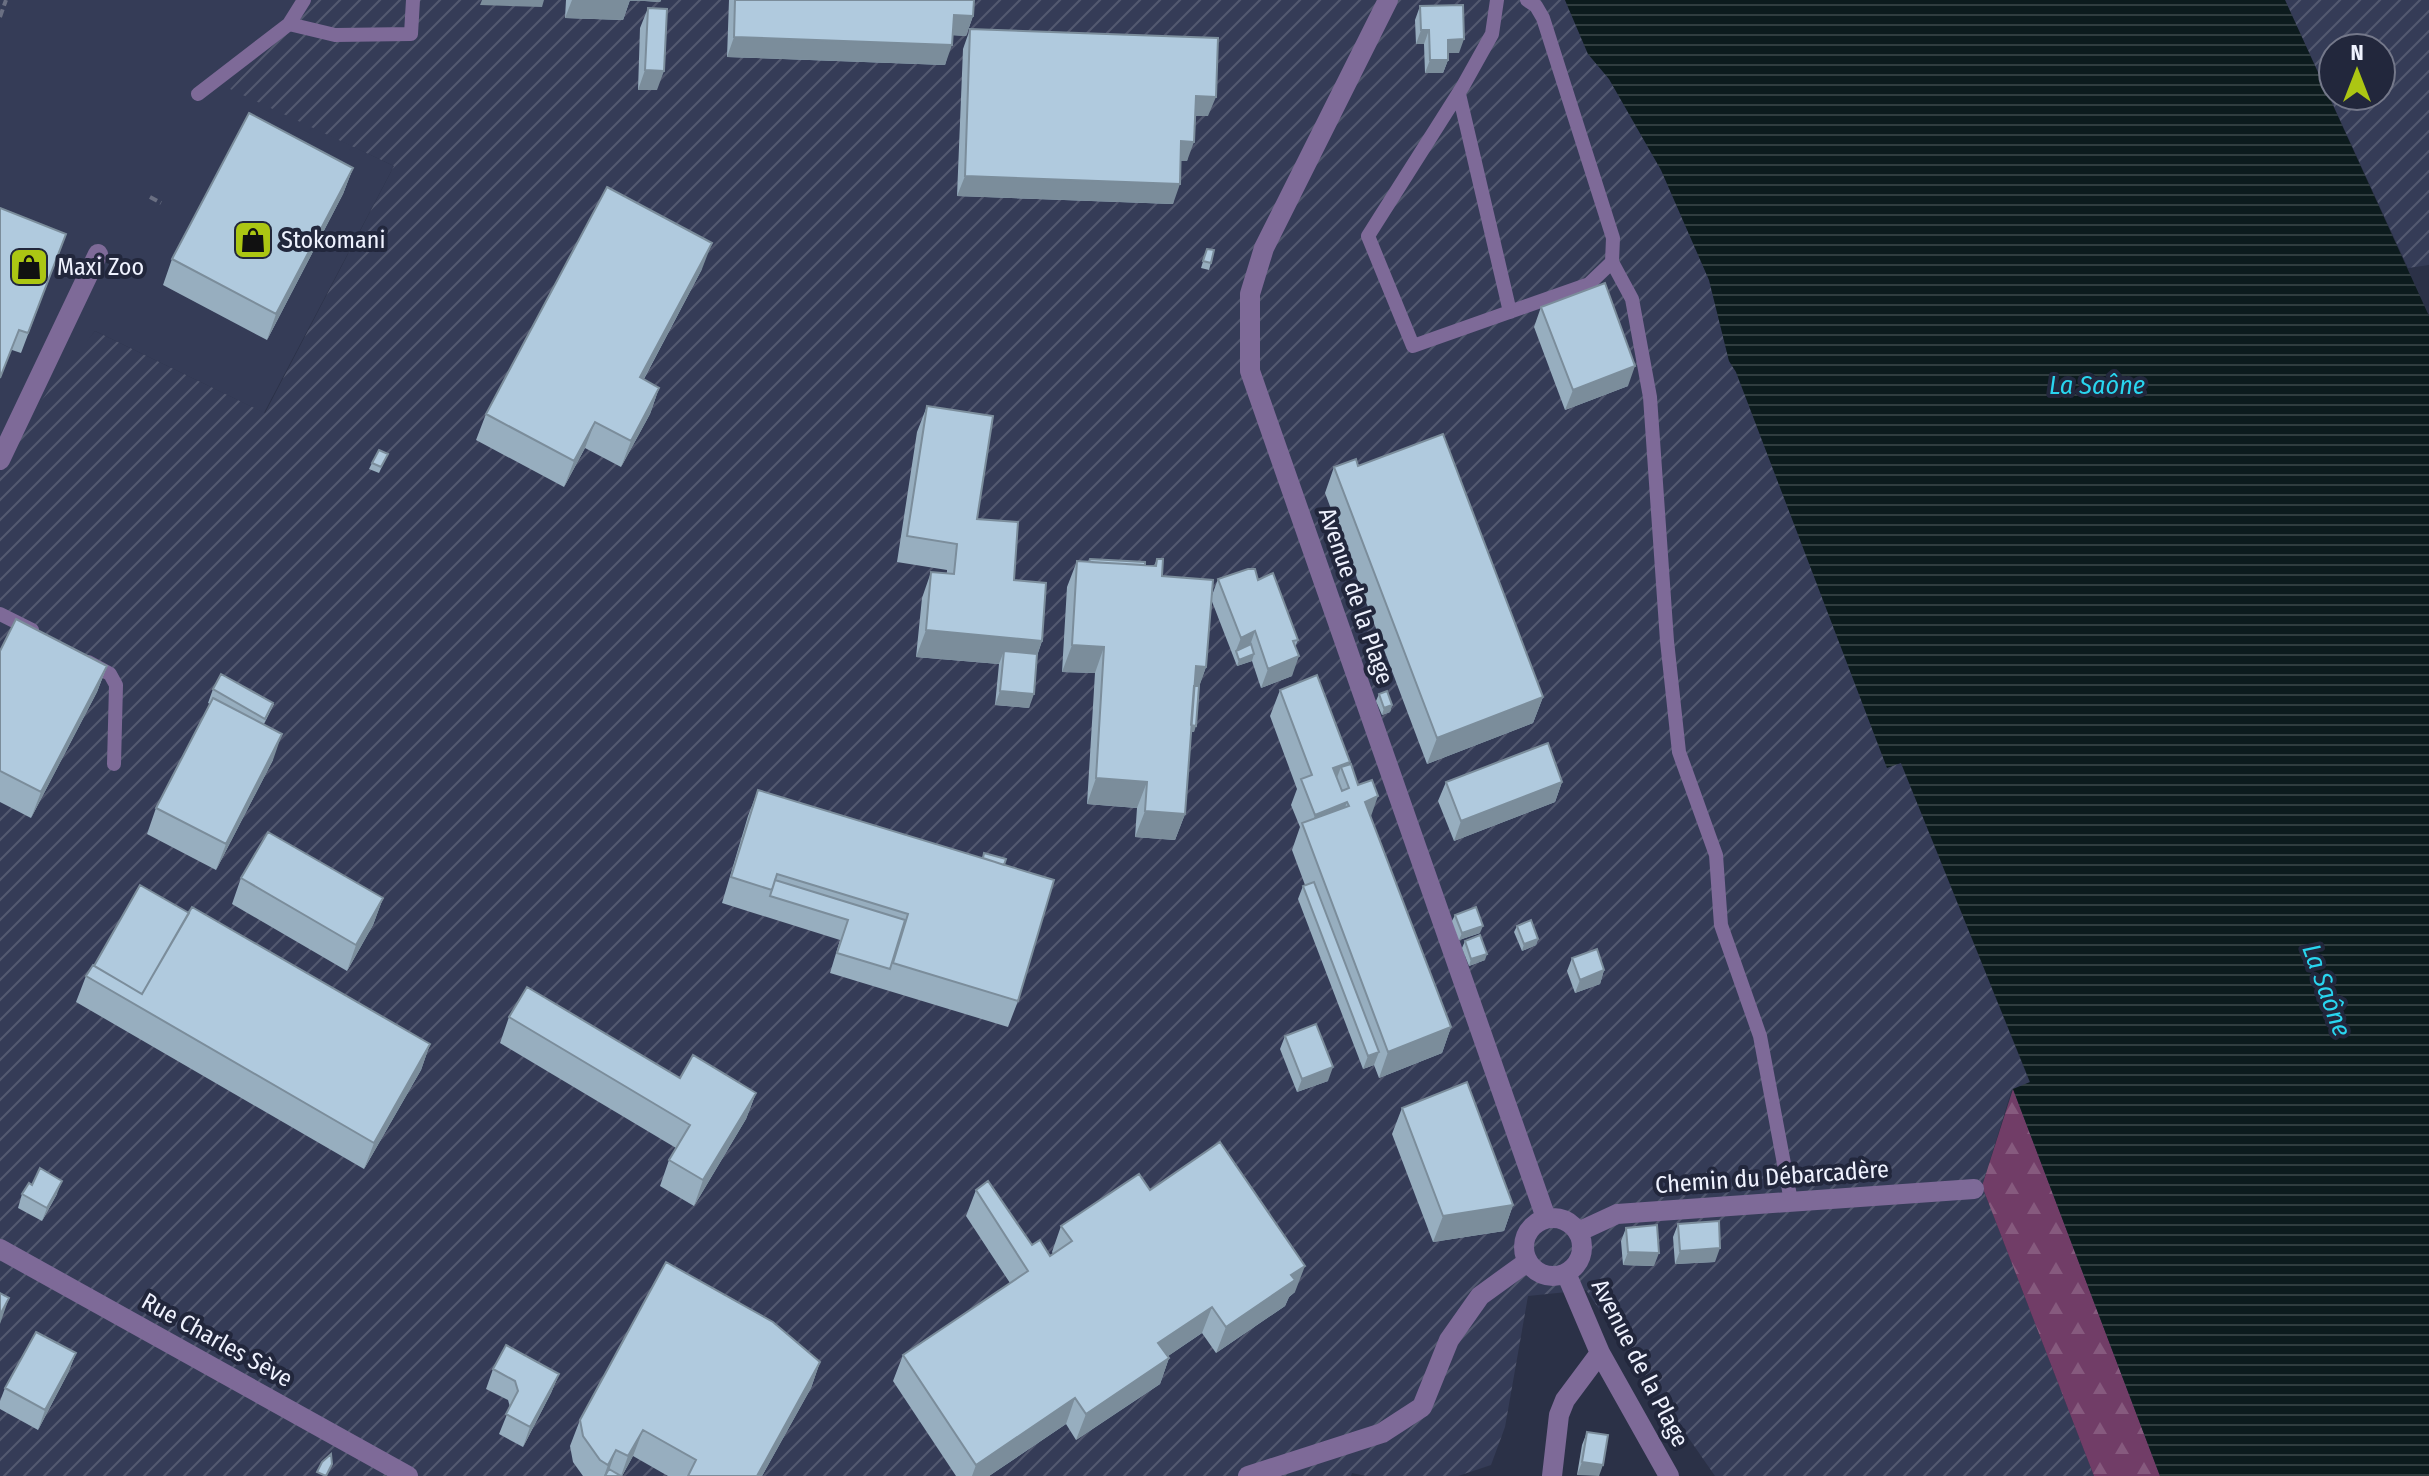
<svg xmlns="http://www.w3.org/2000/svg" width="2429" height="1476" font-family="'Fira Sans Condensed',sans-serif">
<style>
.built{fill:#353c57}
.industrial{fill:url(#industrial-furrows);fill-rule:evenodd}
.forest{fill:url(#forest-firs)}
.water{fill:url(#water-rules)}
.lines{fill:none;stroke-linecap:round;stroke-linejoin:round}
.path{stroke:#6a6f82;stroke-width:4;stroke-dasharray:8 4;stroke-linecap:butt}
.service{stroke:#7e6a98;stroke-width:14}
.minor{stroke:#7e6a98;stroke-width:20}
.wall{fill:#97aebf}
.shaded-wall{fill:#7b8d9b}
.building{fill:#b0cade;stroke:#7b8d9b;stroke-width:2}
.labels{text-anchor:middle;stroke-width:8;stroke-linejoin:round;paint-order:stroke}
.poi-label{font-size:24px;fill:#eff2fe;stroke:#22273c;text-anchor:start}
.street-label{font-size:24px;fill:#eff2fe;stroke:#22273c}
.water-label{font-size:26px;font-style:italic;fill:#29d5ef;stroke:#22273c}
</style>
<defs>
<pattern id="industrial-furrows" width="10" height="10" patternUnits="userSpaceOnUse" patternTransform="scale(2)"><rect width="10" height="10" fill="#353c57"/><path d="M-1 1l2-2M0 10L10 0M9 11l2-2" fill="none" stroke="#535970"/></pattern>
<pattern id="forest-firs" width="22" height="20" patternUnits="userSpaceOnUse" patternTransform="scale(2)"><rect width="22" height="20" fill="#713d67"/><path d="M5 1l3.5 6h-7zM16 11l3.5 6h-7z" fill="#865a7e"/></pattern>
<pattern id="water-rules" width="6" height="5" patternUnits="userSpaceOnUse" patternTransform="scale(2)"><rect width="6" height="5" fill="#0c1b1d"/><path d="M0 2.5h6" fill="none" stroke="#303d3f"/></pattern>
</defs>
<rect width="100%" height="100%" fill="#2b3147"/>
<path class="built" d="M0,0H299L289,24L231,88L394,166L264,413L95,331L0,460Z"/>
<path class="industrial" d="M299,0H1565L1588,54L1609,79L1661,170L1709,280L1729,361L1736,372L1887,767L1901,763L2030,1083L2012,1089L1982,1186L2094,1476H1715L1586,1290L1528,1296L1505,1427L1491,1465L1458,1476H1366L1352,1473L1351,1476H0V460L60,374L95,331L265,413L394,166L230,89L289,24Z
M2285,0H2429V265L2408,268ZM2333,48H2381V96H2333Z"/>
<path class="forest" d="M2013,1089L2160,1476H2094L1982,1186Z"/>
<path class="water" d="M1565,0H2285L2429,316V1476H2160L2013,1089L2030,1082L1901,763L1887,768L1736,372L1729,361L1709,280L1661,170L1609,79L1588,54Z"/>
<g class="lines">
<path class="path" d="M0,17L6,0
M150,197L161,203"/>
<path class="service" d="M1497,0L1492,34L1463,86L1368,236L1413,346L1589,284L1612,262L1613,238L1543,18L1536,6L1527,0
M289,24L335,35L411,34L413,0
M198,94L289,24L304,0
M1459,94L1510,312
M1612,262L1632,299L1650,397L1667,641L1679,752L1716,855L1721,925L1760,1036L1791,1201
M0,614L32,630
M88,662L110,674L116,685L114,764"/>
<path class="minor" d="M1388,0L1264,248L1250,294V371L1546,1218
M0,460L98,254
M1524 1247a29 29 0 1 1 58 0a29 29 0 1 1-58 0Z
M1578,1232L1617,1214L1974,1189
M0,1249L408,1476
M1566,1273L1600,1353L1669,1476
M1248,1476L1382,1433L1422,1407L1449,1340L1480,1296L1527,1262
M1552,1476L1559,1415L1565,1400L1600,1353"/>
</g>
<path class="wall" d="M566,0H661L660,2L630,0L623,20L565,18Z
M729,0H974L973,16L966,36L953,35L945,65L727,57Z
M1420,6L1459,53H1448V60L1443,73H1425L1424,44H1416L1415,20Z
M648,8L657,90H638L640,28Z
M970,29L1208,116H1196L1187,161H1181L1173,204L957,196L963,49Z
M353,168L343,194L267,340L163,285L172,259Z
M0,208L66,234L21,353L12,350Z
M1207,249L1211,263L1209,270L1201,268Z
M702,269L644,379L659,388L650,414L621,467L585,448L564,487L476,440L486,414Z
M1541,307L1628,386L1565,410L1534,327Z
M927,406L977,519L1014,580L1042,641L1037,656L1029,708L995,705L999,664L916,657L922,598L931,572L947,574V570L897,562L917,432Z
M388,454L379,473L369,469L372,463Z
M1334,467L1543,697L1533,723L1427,764L1325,493Z
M1090,559L1154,566L1157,559L1162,576L1211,598L1218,579L1258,580L1298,640L1295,647L1292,676L1261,688L1252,661L1237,666L1211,599L1206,667L1199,686L1194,732H1191L1185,814L1175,840L1135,837L1137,808L1087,804L1095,673L1062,672L1067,587L1077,561L1089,562Z
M0,651L107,666L97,692L31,818L0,802Z
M213,689L274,704L264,724L273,760L216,870L147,834L156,808L210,704L208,703Z
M1280,690L1349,764L1451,1027L1442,1053L1379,1078L1374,1065L1363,1069L1298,899L1303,886L1305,885L1292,850L1300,827L1291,805L1297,789L1270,716Z
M1379,694L1392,705L1390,712L1382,715L1376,701Z
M1446,782H1562L1555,802L1454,841L1438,801Z
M758,790L1004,865L1018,1001L1008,1027L830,973L840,940L722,903L748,816Z
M241,878L383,898L373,925L347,971L232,904Z
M189,913L430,1044L421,1070L364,1169L76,1002L86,976L94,966Z
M1455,915L1480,933L1459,940L1452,921Z
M1517,926L1538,939L1536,945L1522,951L1514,932Z
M1465,941L1485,960L1469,966L1462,948Z
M1572,958L1604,970L1600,984L1575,993L1567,971Z
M509,1017L680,1078L756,1093L746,1119L694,1206L660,1186L669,1160L676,1148L500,1043Z
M1285,1036L1328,1081L1297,1092L1280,1049Z
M1402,1108L1513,1205L1504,1231L1433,1242L1392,1134Z
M32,1185L57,1194L42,1221L18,1208L22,1194Z
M976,1190L1032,1245L1050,1256L1053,1254L1052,1252L1061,1226L1150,1190L1295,1292L1289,1297L1285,1306L1216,1353L1202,1333L1168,1356L1169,1358L1160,1384L1076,1440L1066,1424L989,1476H956L893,1381L903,1355L1010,1283L966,1216Z
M1678,1224L1715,1262L1675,1264L1673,1237Z
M1626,1228L1654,1266L1623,1265L1621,1241Z
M76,1353L68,1373L38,1430L0,1409V1401L5,1388Z
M820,1362L811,1388L762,1476H668L633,1456L622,1476H583L573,1462L570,1446L580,1420Z
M493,1369L559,1374L551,1393L523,1447L499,1434L510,1407L508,1400L486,1389Z
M1587,1432L1603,1465L1577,1475L1582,1445Z"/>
<path class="shaded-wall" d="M482,0H544L542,7L480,5Z
M572,0H630L623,20L565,18Z
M629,0H661L660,2Z
M954,15L973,16L966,36L946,35Z
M1421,30H1429L1424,44H1416Z
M734,37L952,45L945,65L727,57Z
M1464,39L1459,53H1443L1448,40Z
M1430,60H1448L1443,73H1425Z
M645,70L664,71L657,90H638Z
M1196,96L1216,97L1208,116H1189Z
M1181,141L1194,142L1187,161H1174Z
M353,168L343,194L267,340L276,314Z
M965,176L1180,184L1173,204L957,196Z
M712,243L702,269L631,403L640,377Z
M1635,366L1628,386L1565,410L1573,390Z
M659,388L650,414L621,467L631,441Z
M595,422L585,448L564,487L574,461Z
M926,630L1042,641L1033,667L1004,651L999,664L916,657Z
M1255,631L1248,651H1236L1233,658L1241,638Z
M1072,645L1104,647L1095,673L1062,672Z
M1254,654L1252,661L1237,666L1239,660Z
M1299,656L1292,676L1261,688L1268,669Z
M107,666L97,692L31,818L41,792Z
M1196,666L1206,667L1197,693L1188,692Z
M1000,691L1034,694L1029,708L995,705Z
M1543,697L1533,723L1427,764L1437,738Z
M1392,705L1390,712L1382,715L1384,708Z
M1185,725L1196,726L1194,732L1183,731Z
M282,734L273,760L216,870L226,844Z
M1350,762L1344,776L1341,767L1332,791L1333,768Z
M1096,778L1147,782L1137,808L1087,804Z
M1562,782L1555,802L1454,841L1461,821Z
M1378,796L1369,822L1365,802Z
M1347,802L1338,828L1307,838L1315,815Z
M1145,811L1185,814L1175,840L1135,837Z
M383,898L373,925L347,971L356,945Z
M1483,926L1480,933L1459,940L1462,933Z
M1538,939L1536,945L1522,951L1524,944Z
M1487,954L1485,960L1469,966L1471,959Z
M1604,970L1600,984L1575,993L1580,980Z
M1451,1027L1442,1053L1379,1078L1388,1052Z
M430,1044L421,1070L364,1169L374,1143Z
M1379,1052L1374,1065L1363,1069L1368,1056Z
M1333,1067L1328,1081L1297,1092L1302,1079Z
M756,1093L746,1119L694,1206L703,1180Z
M62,1181L57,1194L42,1221L47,1208Z
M1513,1205L1504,1231L1433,1242L1443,1216Z
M1720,1248L1715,1262L1675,1264L1680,1251Z
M1628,1252L1659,1253L1654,1266L1623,1265Z
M1305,1266L1295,1292L1289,1297L1285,1306L1216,1353L1226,1327L1291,1275Z
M9,1298L0,1324V1315Z
M1212,1307L1202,1333L1149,1369L1158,1343Z
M76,1353L68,1373L38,1430L45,1410Z
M1169,1358L1160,1384L1076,1440L1086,1414Z
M820,1362L811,1388L762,1476H757Z
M559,1374L551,1393L523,1447L530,1427Z
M1075,1398L1066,1424L989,1476H972L976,1465Z
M643,1430L633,1456L622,1476H621L628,1456Z
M616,1450L607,1476H604L608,1465Z
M1582,1462L1603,1465L1599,1476L1577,1475Z"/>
<path class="building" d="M735,0H974L973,16L954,15L952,45L734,37Z
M1463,5L1464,39L1448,40V60H1430L1429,30H1421L1420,6Z
M648,8L667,9L664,71L645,70Z
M970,29L1218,38L1216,97L1196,96L1194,142L1181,141L1180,184L965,176Z
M249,113L353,168L276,314L172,259Z
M607,187L712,243L640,377L659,388L631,441L595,422L574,461L486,414Z
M0,208L66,234L28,333L19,330L0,378Z
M1207,249L1214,250L1211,263L1203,261Z
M1605,283L1635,366L1573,390L1541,307Z
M927,406L993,416L977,519L1018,522L1014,580L1046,583L1042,641L926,630L931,572L954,574L957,544L907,536Z
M1443,434L1543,697L1437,738L1334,467L1356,459L1358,466Z
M379,450L388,454L381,467L372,463Z
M1090,559L1145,562V565L1089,562Z
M1157,559H1163L1162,576L1213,580L1206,667L1196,666L1185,814L1145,811L1147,782L1096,778L1104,647L1072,645L1077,561L1156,566Z
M1248,569H1255L1258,580L1273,573L1298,640L1293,641L1299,656L1268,669L1255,631L1241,638L1218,579Z
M16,619L107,666L41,792L0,771V651Z
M1251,644L1254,654L1239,660L1236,651Z
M1004,651L1037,654L1034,694L1000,691Z
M221,674L273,703L265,719L213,689Z
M1317,675L1350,762L1333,768L1342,791L1349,788L1341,767L1351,764L1358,785L1372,780L1378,796L1365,802L1451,1027L1388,1052L1302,823L1349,806L1347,802L1315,815L1301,779L1312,775L1280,690Z
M1194,686H1199L1196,726L1191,725Z
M1387,691L1392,705L1384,708L1379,694Z
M213,698L282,734L226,844L156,808Z
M1548,743L1562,782L1461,821L1446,782Z
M758,790L1054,880L1018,1001L893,963L908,914L777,874L772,890L731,877Z
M268,832L383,898L356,945L241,878Z
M984,853L1006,859L1004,865L983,858Z
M775,880L905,920L890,969L837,953L848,920L770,896Z
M1314,882L1379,1052L1368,1056L1303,886Z
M140,885L189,913L142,994L94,966Z
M192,907L430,1044L374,1143L86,976L93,965L142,994Z
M1476,907L1483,926L1462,933L1455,915Z
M1531,920L1538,939L1524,944L1517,926Z
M1480,935L1487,954L1471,959L1465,941Z
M1597,949L1604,970L1580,980L1572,958Z
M527,987L680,1078L693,1055L756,1093L703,1180L669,1160L690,1125L509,1017Z
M1316,1024L1333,1067L1302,1079L1285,1036Z
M1467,1082L1513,1205L1443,1216L1402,1108Z
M1220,1142L1305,1266L1291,1275L1295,1280L1226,1327L1212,1307L1158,1343L1169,1358L1086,1414L1075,1398L976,1465L903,1355L1028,1271L976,1190L988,1181L1032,1245L1040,1240L1050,1256L1072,1241L1061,1226L1139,1174L1150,1190Z
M40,1168L62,1181L47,1208L22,1194L29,1183L32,1185Z
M1719,1221L1720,1248L1680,1251L1678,1224Z
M1657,1225L1659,1253L1628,1252L1626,1228Z
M666,1262L773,1322L820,1362L757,1476H688L696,1460L643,1430L628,1456L616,1450L608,1465L600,1460L583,1436L580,1420Z
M0,1293L9,1298L0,1315Z
M36,1332L76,1353L45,1410L5,1388Z
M506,1345L559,1374L530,1427L506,1414L518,1391L515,1381L493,1369Z
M1587,1432L1608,1435L1603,1465L1582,1462Z
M331,1454L332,1464L326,1476L317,1472L322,1462Z
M609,1469L621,1476H605Z"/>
<defs>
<g id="shop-square" transform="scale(2)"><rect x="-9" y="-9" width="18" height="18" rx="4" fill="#acc613" stroke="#22273c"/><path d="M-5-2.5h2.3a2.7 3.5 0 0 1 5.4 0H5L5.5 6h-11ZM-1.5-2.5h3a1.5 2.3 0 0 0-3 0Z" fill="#111"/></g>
</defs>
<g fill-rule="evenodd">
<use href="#shop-square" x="253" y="240"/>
<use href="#shop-square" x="29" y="267"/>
</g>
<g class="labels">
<g class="poi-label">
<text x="281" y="248">Stokomani</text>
<text x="57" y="275">Maxi Zoo</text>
</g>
<g class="street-label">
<text transform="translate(1356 596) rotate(71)" y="8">Avenue de la Plage</text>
<text transform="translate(1772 1177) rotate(-4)" y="8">Chemin du Débarcadère</text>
<text transform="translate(217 1340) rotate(29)" y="8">Rue Charles Sève</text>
<text transform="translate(1640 1363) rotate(63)" y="8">Avenue de la Plage</text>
</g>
<g class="water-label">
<text x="2097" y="394">La Saône</text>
<text transform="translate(2327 990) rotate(70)" y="9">La Saône</text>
</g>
</g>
<g transform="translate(2357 72)"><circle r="38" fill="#22273c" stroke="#74788a" stroke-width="2"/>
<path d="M0-6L14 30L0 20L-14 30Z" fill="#acc613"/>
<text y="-12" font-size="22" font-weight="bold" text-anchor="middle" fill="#eff2fe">N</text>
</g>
</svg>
